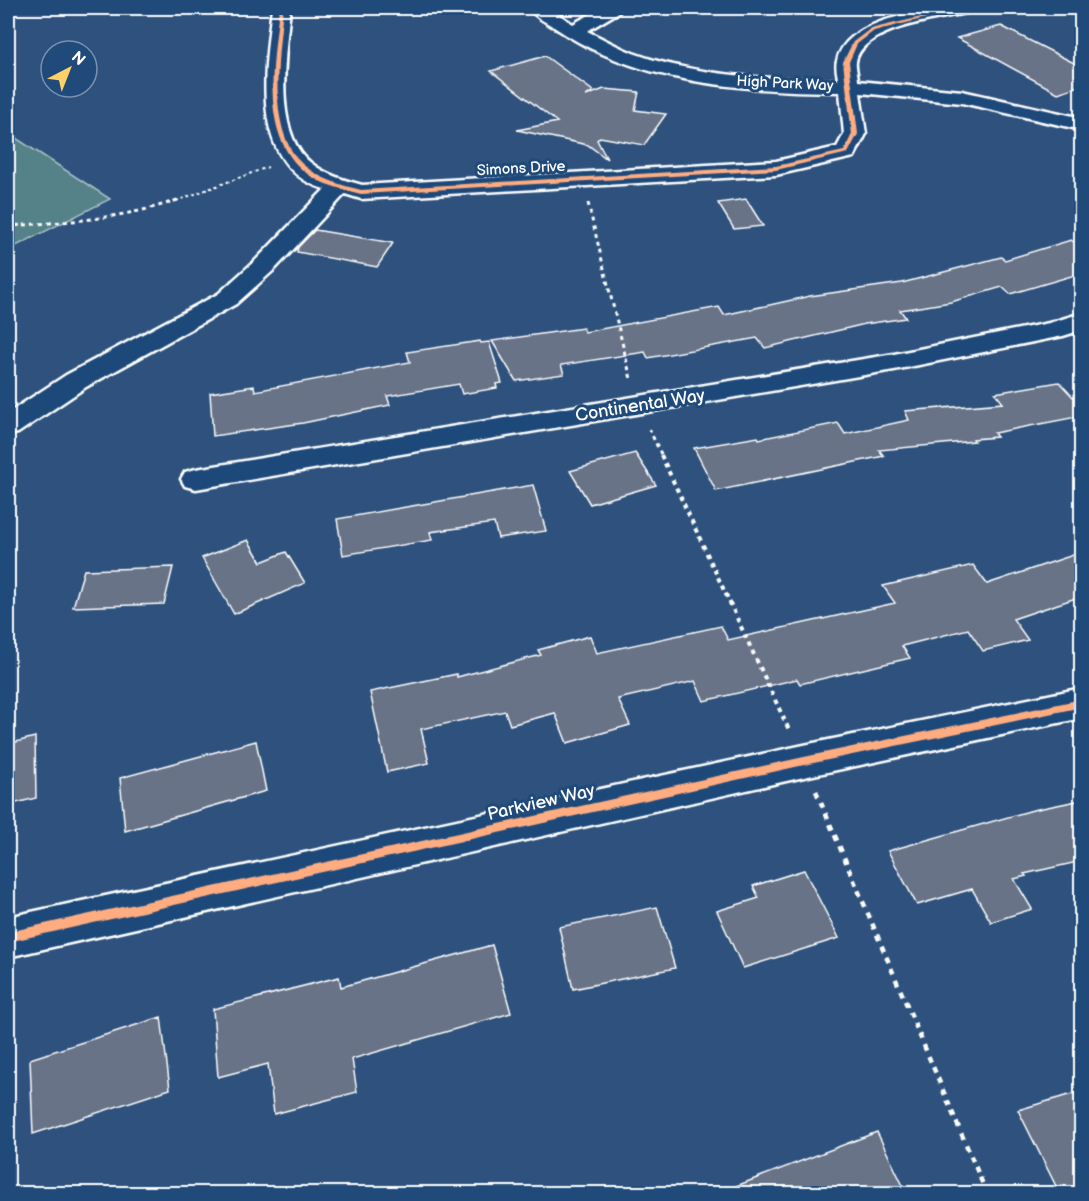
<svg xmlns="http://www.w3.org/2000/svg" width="1089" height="1201" font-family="'Balsamiq Sans',sans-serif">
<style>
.green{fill:#558189;stroke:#aac0c4;stroke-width:1.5}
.building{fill:#687388;stroke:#fff;stroke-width:1.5}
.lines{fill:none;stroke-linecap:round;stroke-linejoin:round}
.minor-casing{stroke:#fff;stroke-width:5}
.path-far3{stroke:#fff;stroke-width:2;stroke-dasharray:3 3;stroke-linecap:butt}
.path-far2{stroke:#fff;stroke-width:3;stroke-dasharray:4 4;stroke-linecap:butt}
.path-far1{stroke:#fff;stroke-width:4;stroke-dasharray:4.5 4.5;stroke-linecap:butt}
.path{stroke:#fff;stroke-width:4.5;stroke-dasharray:6 6;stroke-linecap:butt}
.minor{fill:#1f4a7a;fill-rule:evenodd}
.cycleway-casing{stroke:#1f4a7a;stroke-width:4}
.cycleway{fill:#ffac80;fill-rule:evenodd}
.labels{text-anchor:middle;stroke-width:6;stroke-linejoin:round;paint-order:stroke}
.far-street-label{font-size:15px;fill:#fff;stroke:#1f4a7a}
.street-label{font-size:18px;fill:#fff;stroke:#1f4a7a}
</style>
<rect width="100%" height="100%" fill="#2e527d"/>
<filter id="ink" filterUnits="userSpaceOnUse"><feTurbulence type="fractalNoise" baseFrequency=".0167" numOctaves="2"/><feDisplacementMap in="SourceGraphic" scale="12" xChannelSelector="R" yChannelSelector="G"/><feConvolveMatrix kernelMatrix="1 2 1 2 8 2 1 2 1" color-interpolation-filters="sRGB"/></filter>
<g filter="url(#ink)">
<path class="green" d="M8,133L110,199L8,250Z"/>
<path class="building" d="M1001,26L1082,67V85L1058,93L957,38Z
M545,56L593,91L586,96L604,89L639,92L635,110L666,114L644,145L600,137L597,140L607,159L588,145L517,130L557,122L491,71Z
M746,199L763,226L734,229L718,203Z
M315,230L393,243L377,267L297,252L298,247Z
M1071,240L1082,248V273L1010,294L1002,287L951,302L900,310L906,318L865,324L765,348L757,338L648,358L645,352L561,365L564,374L516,381L492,341L583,328L585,332L719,307L724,315L810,296L902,283L1001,257L1005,260Z
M480,341L481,343L489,342L502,383L496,384L497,388L462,394L459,384L387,396L390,405L303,423L213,436L210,393L254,386L255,391L410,362L407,352Z
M1059,382L1073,397H1082V416L994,433L997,437L973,439L974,441L879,450L884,456L716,491L694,448L758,437L759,439L838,423L845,434L909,420L905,411L1003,403L995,393Z
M635,453L656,485L590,504L570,471Z
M533,485L546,531L498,538L494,523L430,532L432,540L343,555L337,519Z
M248,540L261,562L286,552L305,583L234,614L202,558Z
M1082,552V596L1013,619L1028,640L983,651L968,629L902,646L910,658L800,684L797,679L704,701L695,681L618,699L630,725L567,743L555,713L510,725L505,711L421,729L429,763L387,772L370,692L457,674V677L541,655L538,650L590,636L597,653L721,626L728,640L895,603L883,586L973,565L987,584Z
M173,567L164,604L73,607L84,570Z
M35,737L36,798L8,805V744Z
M256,741L266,791L125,831L120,778Z
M1082,800V861L1024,874L1026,876L1014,879L1032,909L991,922L972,889L917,905L888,851L1033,810Z
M804,870L839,938L743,968L717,911L759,898L753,886Z
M657,907L675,968L573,989L559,927Z
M492,945L511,1013L352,1059L357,1092L274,1114L268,1064L218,1077L213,1009L339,977L341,987Z
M161,1017L170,1089L33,1134L30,1059Z
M1082,1091V1194H1060L1018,1110Z
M877,1132L907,1194H723V1191Z"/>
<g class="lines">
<g class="minor-casing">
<path id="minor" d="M272,8H290C286,52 272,132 311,163C326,175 344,180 362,185L776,161L837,147L844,134L840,92C743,91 636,84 554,27C546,22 533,16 529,8H549L573,24L601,8H622L619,12L587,31C602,38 618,47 633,53C699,77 769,79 838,80C838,75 835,67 837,61C846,16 935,8 973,8L970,12C941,19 861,27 856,62C855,67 858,75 858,81L962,91L1082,118V130L962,103L860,93L866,134L854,157L776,175L361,199L345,194L275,269L236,304L86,387L18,433L8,435V413L66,375L218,294L257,259L325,189C248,167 265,67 272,8Z
M1082,313V330L1063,336L894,370L196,489L185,486L181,479L185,472L196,469L894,354L1049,323Z
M1082,688V718L804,777L8,957V917L804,745Z"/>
</g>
<path class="path-far3" d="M176,201L268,167"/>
<path class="path-far2" d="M588,203L631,379
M8,226C65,222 126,219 180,199
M649,429L662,456"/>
<path class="path-far1" d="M661,455L790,732"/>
<path class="path" d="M816,791L987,1194"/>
<use href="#minor" class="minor"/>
<g class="cycleway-casing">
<path id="cycleway" d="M279,8H283C279,53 265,135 306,167C323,180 341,185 361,190L776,166L844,151L852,134L843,62L853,42L870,29L960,8H966L874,31L857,44L849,62L858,134L848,153L776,170L361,194C349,191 337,188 326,184C255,156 273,67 279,8Z
M1082,699V707L804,765L8,942V932L804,757Z"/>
</g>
<use href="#cycleway" class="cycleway"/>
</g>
</g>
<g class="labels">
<g class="far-street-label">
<text transform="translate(785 83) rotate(3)" y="5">High Park Way</text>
<text transform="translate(521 168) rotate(-3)" y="5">Simons Drive</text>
</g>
<g class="street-label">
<text transform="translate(640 405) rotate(-9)" y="6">Continental Way</text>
<text transform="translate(541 802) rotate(-13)" y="6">Parkview Way</text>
</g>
</g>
<rect width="1089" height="1201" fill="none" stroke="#1f4a7a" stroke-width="30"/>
<rect x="15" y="15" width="1059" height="1171" fill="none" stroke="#fff" stroke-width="2" filter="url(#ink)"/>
<g transform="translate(69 69) rotate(42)"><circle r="28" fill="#1f4a7a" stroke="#7992af" stroke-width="1.5"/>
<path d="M0-4.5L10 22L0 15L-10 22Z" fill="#ffd166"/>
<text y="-9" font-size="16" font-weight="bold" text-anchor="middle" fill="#ffffff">N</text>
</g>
</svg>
